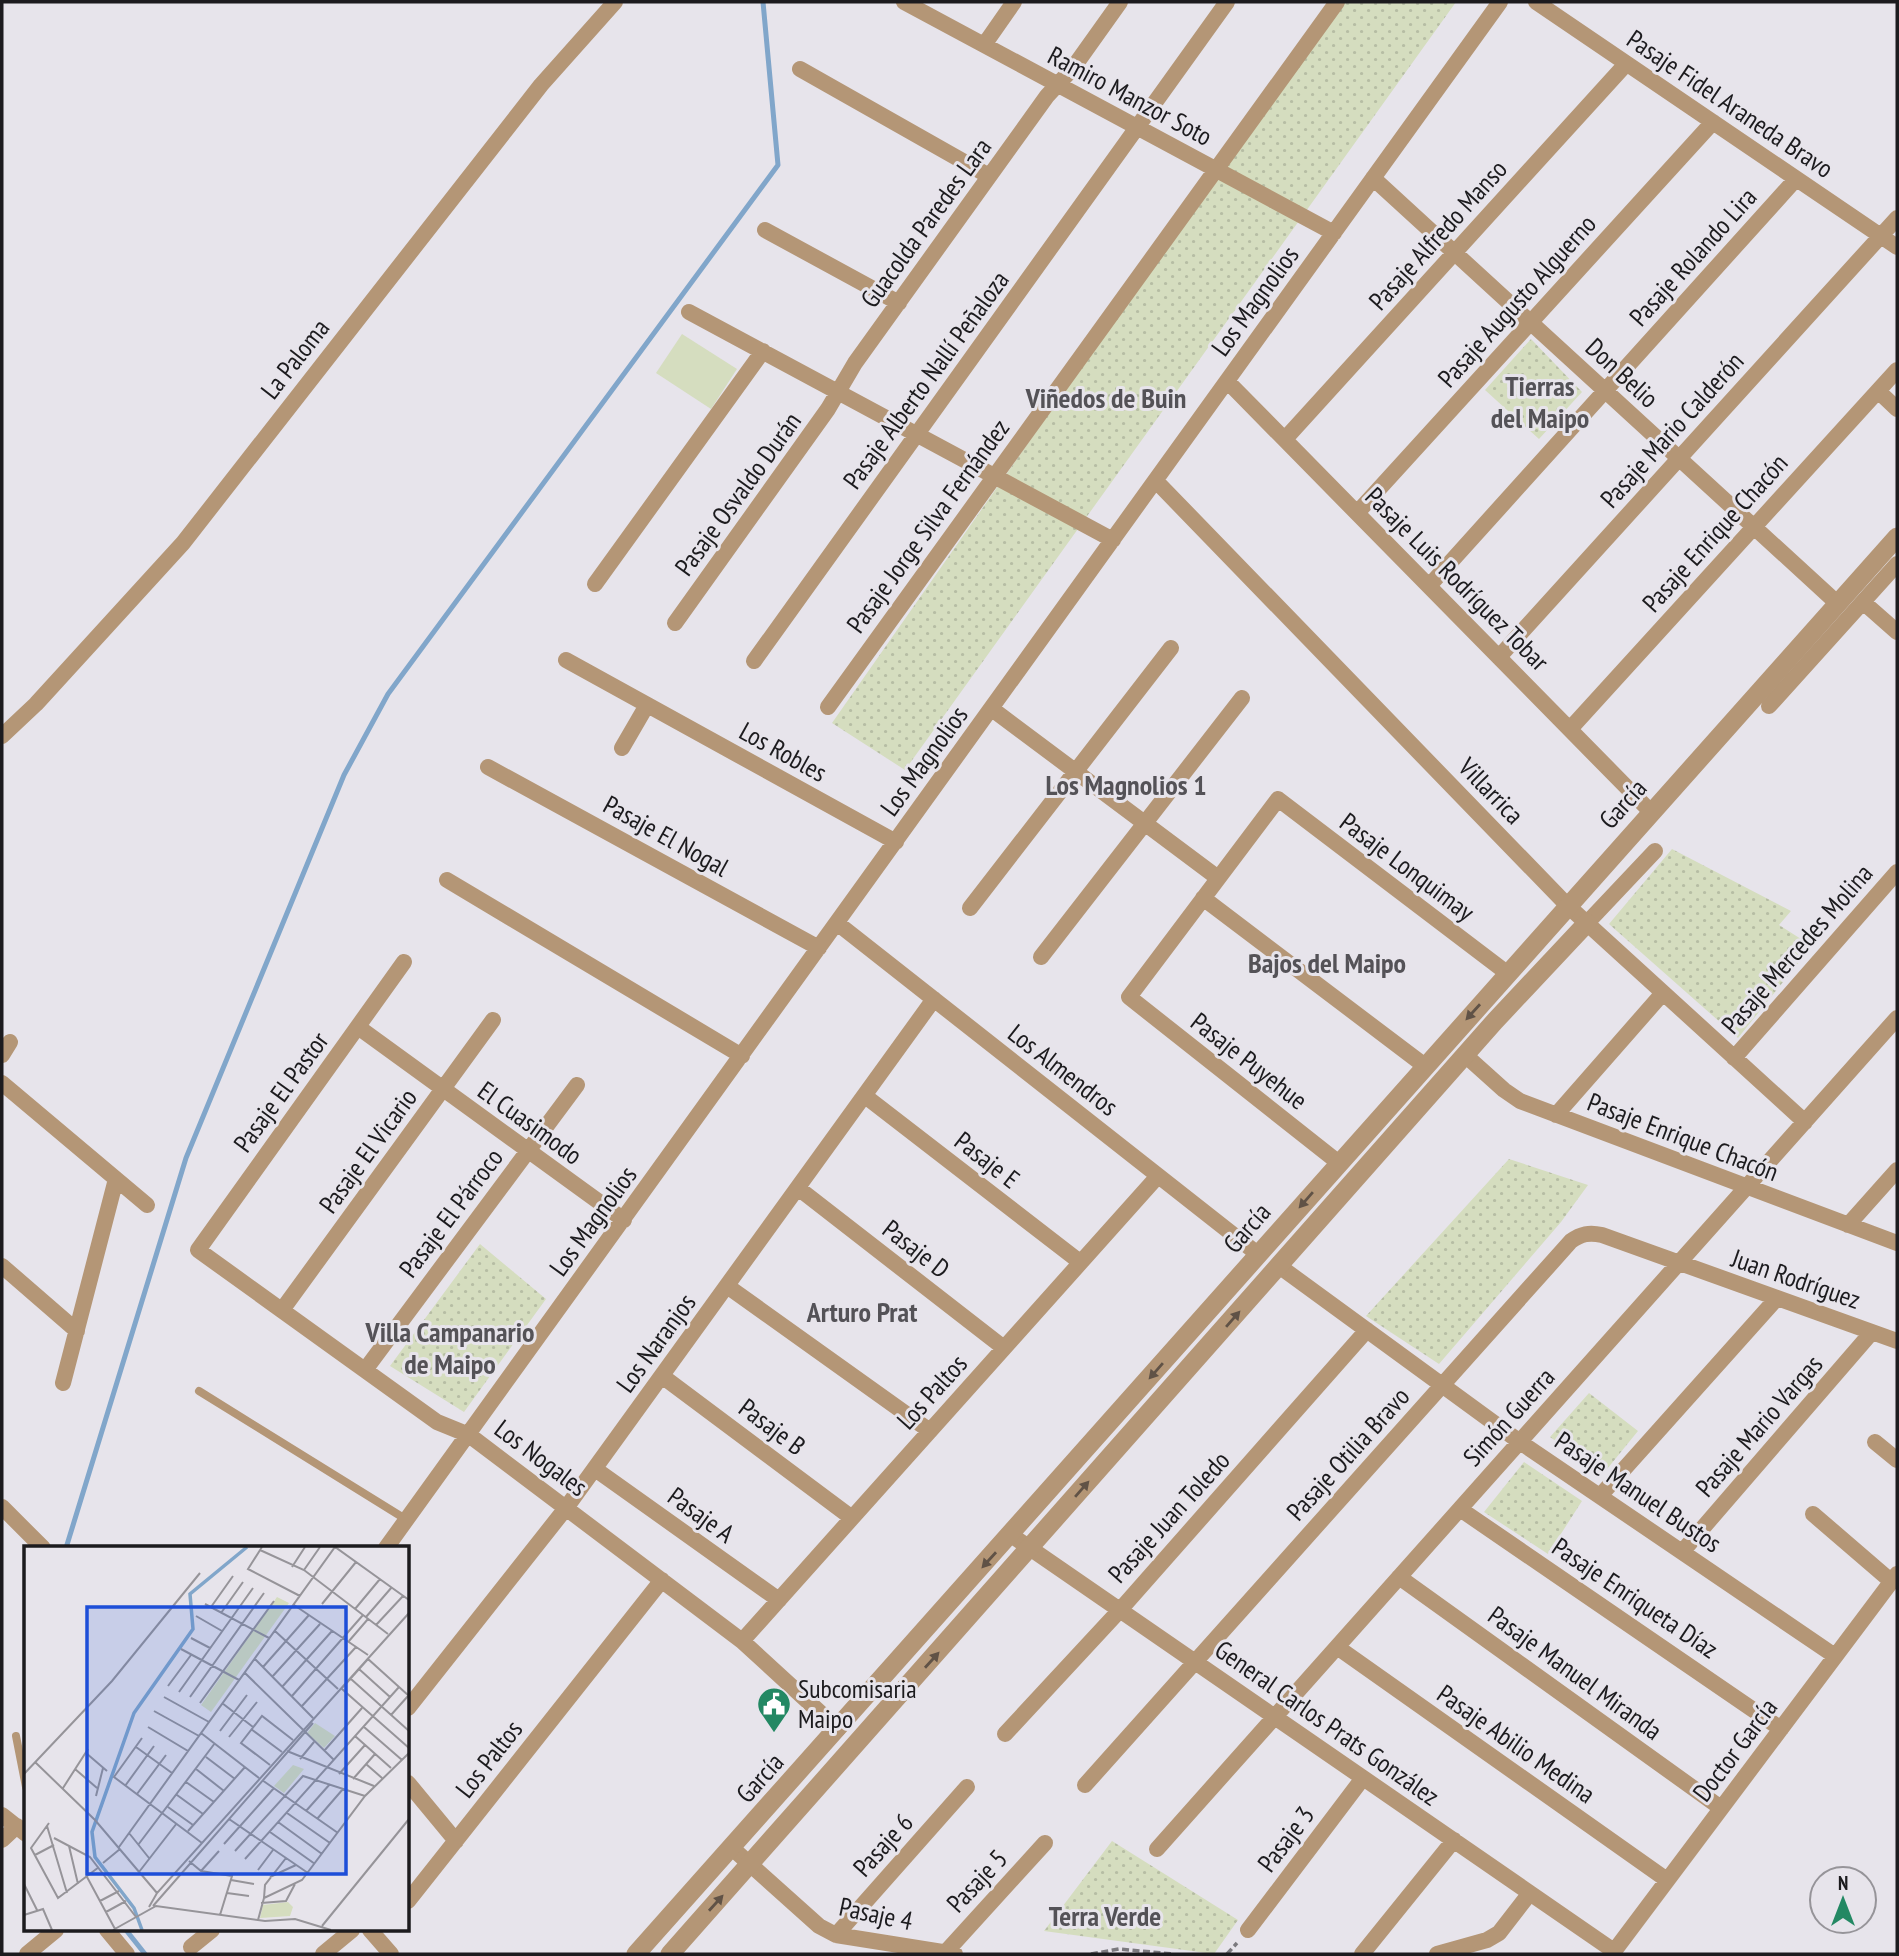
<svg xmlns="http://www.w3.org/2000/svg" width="1899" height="1956" font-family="'PT Sans Narrow',sans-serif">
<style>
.grass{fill:url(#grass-dots)}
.pitch{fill:#d5ddbf}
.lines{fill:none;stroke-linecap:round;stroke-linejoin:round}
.stream{stroke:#81a6ca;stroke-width:5}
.path{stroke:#7b797e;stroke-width:3.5;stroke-dasharray:7 3.5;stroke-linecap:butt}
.service{stroke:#b49676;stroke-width:8}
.minor{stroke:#b49676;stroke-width:16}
.tertiary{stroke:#b49676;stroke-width:19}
.oneway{fill:#605246}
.labels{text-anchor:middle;stroke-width:6;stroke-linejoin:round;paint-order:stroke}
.street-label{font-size:26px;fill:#1c1b1e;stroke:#e7e4eb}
.poi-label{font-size:26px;fill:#1c1b1e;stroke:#e7e4eb;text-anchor:start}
.neighbourhood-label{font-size:28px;font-weight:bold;fill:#545257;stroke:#e7e4eb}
.inset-river{fill:none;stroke:#81a6ca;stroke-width:3.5}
.inset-road{fill:none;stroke:#969499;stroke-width:2}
.view{fill:#1d4ed8;fill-opacity:0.15;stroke:#1d4ed8;stroke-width:3.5}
.inset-edge{fill:none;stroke:#1c1b1e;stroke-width:3.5}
</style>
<defs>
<pattern id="grass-dots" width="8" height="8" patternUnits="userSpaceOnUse" patternTransform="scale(1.75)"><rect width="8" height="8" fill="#d5ddbf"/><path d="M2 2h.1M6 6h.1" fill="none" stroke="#b6bda4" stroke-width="1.8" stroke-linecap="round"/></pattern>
</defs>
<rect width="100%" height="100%" fill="#e7e4eb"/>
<path class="grass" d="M1337,2H1456L905,770L832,723Z
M1531,339L1582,392L1539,439L1485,390Z
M1672,849L1791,911L1779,925L1812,946L1738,1038L1609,924Z
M1509,1159L1588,1185L1561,1222L1439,1364L1366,1316Z
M480,1244L546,1299L464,1412L390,1366Z
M1589,1393L1638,1431L1603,1474L1550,1437Z
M1524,1462L1582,1501L1548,1554L1484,1512Z
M1112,1841L1238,1920L1214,1954L1044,1931Z"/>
<path class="pitch" d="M682,334L737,369L711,409L656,373Z"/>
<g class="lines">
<path class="stream" d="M66,1548L186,1158L344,775L388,694L778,165L763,2
M126,1930L145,1954"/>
<path class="path" d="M1091,1954L1119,1949L1173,1954
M1227,1954L1237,1943"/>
<path class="service" d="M199,1391L407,1520
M16,1736L26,1787"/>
<path class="minor" d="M904,2L1334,233
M1536,2L1897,247
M984,45L1014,2
M800,69L989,176
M1373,178L1837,603
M765,230L899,303
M689,312L1113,540
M1227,381L1651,812
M1878,391L1897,409
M1285,439L1626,64
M1156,481L1568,906L1805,1122
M1357,513L1713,122
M595,584L763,351
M1429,586L1796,179
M1863,602L1897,632
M675,623L828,409L855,363L1047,96L1073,68L1120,2
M1499,657L1897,218
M566,660L896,842
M754,661L1227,2
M1769,706L1897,564
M828,707L1337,2
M992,709L1218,878
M1570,729L1897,370
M2,736L36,704L183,543L541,85L615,2
M622,748L647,705
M488,767L819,948
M447,880L742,1056
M1203,898L1425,1066
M970,908L1171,648
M837,923L1259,1255
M1587,923L1655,851
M1041,957L1242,698
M404,962L198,1250L437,1422L469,1435L742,1641L838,1729
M358,1027L624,1220
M2,1055L10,1042
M1465,1055L1504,1090L1520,1101L1897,1243
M1734,1058L1897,872
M2,1083L147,1205
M865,1096L1080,1262
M1556,1115L1663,993
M1339,1163L1129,997L1278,799L1507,973
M798,1188L1004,1348
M1848,1225L1897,1170
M2,1266L77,1331
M1279,1266L1520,1442L1835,1656
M727,1286L930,1431
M282,1310L493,1020
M365,1370L577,1085
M662,1376L852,1518
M63,1383L116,1179
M1875,1442L1897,1460
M595,1469L779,1600
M1600,1496L1777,1298
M2,1507L43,1548
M1460,1509L1781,1729
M1813,1514L1892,1582
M1011,1535L1614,1951
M386,1548L1500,2
M1682,1552L1872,1332
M1399,1577L1721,1808
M742,1641L1158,1176
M1337,1647L1667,1880
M408,1708L566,1508L934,999
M1005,1734L1120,1610L1367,1330
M408,1783L456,1841
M1085,1785L1571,1241C1581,1234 1589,1232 1602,1235L1897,1341
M2,1815L26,1834
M2,1840L17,1826
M732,1848L819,1926L836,1935L955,1954
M1157,1849L1897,1018
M408,1901L662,1580
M107,1930L127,1954
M370,1930L391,1954
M1248,1930L1363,1778
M836,1935L967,1787
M191,1947L212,1930
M945,1953L1045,1843
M27,1954L56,1930
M323,1954L352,1930
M1362,1954L1454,1840
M1437,1954L1487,1940L1499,1933L1530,1893
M1612,1954L1897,1574"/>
<path class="tertiary" d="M636,1954L1897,537
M670,1954L1495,1021L1587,923"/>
</g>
<defs><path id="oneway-solid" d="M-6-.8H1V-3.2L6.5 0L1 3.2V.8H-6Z" transform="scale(1.75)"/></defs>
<g class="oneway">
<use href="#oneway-solid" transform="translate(1473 1012) rotate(132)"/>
<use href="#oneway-solid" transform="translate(1306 1200) rotate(131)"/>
<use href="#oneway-solid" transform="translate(1233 1319) rotate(-49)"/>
<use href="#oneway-solid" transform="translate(1156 1371) rotate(131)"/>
<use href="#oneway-solid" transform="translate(1082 1489) rotate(-49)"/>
<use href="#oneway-solid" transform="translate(989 1560) rotate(132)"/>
<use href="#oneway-solid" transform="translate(932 1660) rotate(-48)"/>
<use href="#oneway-solid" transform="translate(716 1903) rotate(-48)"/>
</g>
<defs>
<g id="civic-pin" transform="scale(1.75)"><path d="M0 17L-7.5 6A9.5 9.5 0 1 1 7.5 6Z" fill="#238863" stroke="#e7e4eb"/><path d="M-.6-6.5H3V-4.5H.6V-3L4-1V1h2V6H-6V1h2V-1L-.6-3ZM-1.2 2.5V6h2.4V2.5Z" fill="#fff"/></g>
</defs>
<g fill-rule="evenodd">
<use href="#civic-pin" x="774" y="1704"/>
</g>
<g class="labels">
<g class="street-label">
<text transform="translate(1130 96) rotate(28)" y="9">Ramiro Manzor Soto</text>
<text transform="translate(1730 104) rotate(34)" y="9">Pasaje Fidel Araneda Bravo</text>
<text transform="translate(926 223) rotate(-54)" y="9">Guacolda Paredes Lara</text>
<text transform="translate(1438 235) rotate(-48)" y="9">Pasaje Alfredo Manso</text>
<text transform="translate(1693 257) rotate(-48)" y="9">Pasaje Rolando Lira</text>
<text transform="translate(1255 301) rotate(-54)" y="9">Los Magnolios</text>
<text transform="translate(1517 301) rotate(-48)" y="9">Pasaje Augusto Alguerno</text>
<text transform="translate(295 359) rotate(-52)" y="9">La Paloma</text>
<text transform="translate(1622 373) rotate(43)" y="9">Don Belio</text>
<text transform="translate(926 380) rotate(-54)" y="9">Pasaje Alberto Nallí Peñaloza</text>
<text transform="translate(1672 430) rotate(-48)" y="9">Pasaje Mario Calderón</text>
<text transform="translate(738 494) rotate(-54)" y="9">Pasaje Osvaldo Durán</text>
<text transform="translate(928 526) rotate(-54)" y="9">Pasaje Jorge Silva Fernández</text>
<text transform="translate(1715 533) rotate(-48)" y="9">Pasaje Enrique Chacón</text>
<text transform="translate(1457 579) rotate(45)" y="9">Pasaje Luis Rodríguez Tobar</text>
<text transform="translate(783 752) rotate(29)" y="9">Los Robles</text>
<text transform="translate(924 761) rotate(-54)" y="9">Los Magnolios</text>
<text transform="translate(1491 791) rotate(46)" y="9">Villarrica</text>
<text transform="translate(1623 804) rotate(-48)" y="9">García</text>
<text transform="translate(666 836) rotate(29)" y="9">Pasaje El Nogal</text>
<text transform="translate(1407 867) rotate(37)" y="9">Pasaje Lonquimay</text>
<text transform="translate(1797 949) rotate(-49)" y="9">Pasaje Mercedes Molina</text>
<text transform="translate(1249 1061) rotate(38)" y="9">Pasaje Puyehue</text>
<text transform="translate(1063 1070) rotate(38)" y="9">Los Almendros</text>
<text transform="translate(281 1092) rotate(-54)" y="9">Pasaje El Pastor</text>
<text transform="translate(530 1123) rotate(36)" y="9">El Cuasimodo</text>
<text transform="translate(1683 1137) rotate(21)" y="9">Pasaje Enrique Chacón</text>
<text transform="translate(368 1151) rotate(-54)" y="9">Pasaje El Vicario</text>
<text transform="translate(987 1160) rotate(38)" y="9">Pasaje E</text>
<text transform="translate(451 1213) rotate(-53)" y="9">Pasaje El Párroco</text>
<text transform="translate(593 1221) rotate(-54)" y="9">Los Magnolios</text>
<text transform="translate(1247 1228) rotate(-49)" y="9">García</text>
<text transform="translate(916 1249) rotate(38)" y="9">Pasaje D</text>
<text transform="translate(1796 1279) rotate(19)" y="9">Juan Rodríguez</text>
<text transform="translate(656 1343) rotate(-54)" y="9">Los Naranjos</text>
<text transform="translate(932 1392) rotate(-48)" y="9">Los Paltos</text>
<text transform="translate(1509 1417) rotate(-48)" y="9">Simón Guerra</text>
<text transform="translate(1759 1426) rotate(-49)" y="9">Pasaje Mario Vargas</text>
<text transform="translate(772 1427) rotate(37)" y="9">Pasaje B</text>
<text transform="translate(1348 1454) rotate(-48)" y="9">Pasaje Otilia Bravo</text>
<text transform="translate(541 1458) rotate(37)" y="9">Los Nogales</text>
<text transform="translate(1638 1492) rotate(34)" y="9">Pasaje Manuel Bustos</text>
<text transform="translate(701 1515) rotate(36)" y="9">Pasaje A</text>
<text transform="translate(1169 1517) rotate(-48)" y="9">Pasaje Juan Toledo</text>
<text transform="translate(1635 1598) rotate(34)" y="9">Pasaje Enriqueta Díaz</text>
<text transform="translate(1575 1673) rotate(36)" y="9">Pasaje Manuel Miranda</text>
<text transform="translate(1327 1723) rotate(35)" y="9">General Carlos Prats González</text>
<text transform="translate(1516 1744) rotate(35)" y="9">Pasaje Abilio Medina</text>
<text transform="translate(1735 1750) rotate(-53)" y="9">Doctor García</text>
<text transform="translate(489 1759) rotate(-52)" y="9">Los Paltos</text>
<text transform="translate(760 1778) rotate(-48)" y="9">García</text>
<text transform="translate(1286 1839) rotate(-53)" y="9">Pasaje 3</text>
<text transform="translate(883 1845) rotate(-48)" y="9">Pasaje 6</text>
<text transform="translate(977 1881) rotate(-47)" y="9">Pasaje 5</text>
<text transform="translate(876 1914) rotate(12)" y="9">Pasaje 4</text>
</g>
<g class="poi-label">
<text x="798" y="1698">Subcomisaria<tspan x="798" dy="30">Maipo</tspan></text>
</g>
<g class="neighbourhood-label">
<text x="1540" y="396">Tierras<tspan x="1540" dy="32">del Maipo</tspan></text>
<text x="1106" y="408">Viñedos de Buin</text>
<text x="1126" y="795">Los Magnolios 1</text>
<text x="1327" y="973">Bajos del Maipo</text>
<text x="862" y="1322">Arturo Prat</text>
<text x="450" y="1342">Villa Campanario<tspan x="450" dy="32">de Maipo</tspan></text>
<text x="1105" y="1926">Terra Verde</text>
</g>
</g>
<g transform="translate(24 1546)">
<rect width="385" height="385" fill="#e7e4eb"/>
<path d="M253,51L265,57L187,166L177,159ZM291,177L311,190L300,202L283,187ZM269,219L280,223L260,247L250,240ZM264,356L269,361L266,370L236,372L239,359Z" fill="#d5ddbf"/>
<path class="inset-river" d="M118,384L110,362L71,311L68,286L110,167L169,83L166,48L223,1"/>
<path class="inset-road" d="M238,1L224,23L276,50M236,4L280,24L364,88M268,21L281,1M280,24L296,1M181,58L245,92M298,58L332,16M270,59L344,109M187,61L209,30M331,63L356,33M197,67L219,36M172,70L198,85M342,71L368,41M352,79L379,50M251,85L314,143M167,92L186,102M325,95L344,73M157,103L215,134M231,113L289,172M239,121L285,69M335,123L366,151M221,127L310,214M248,131L296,78M327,133L385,185M144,140L167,109M258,141L308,85M319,141L344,113L385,150M318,143L385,202M155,146L229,42M268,150L339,69M140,151L185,176M166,151L240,47M176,157L250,55M198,157L229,181M278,160L332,101M130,165L175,190M367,169L384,150M124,181L164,205M340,181L378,214M227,183L258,206M196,185L223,149M177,187L235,232M331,190L367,222M205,191L233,156M118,192L90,231L178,297M112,201L148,227M263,205L350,240M300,205L338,162M62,207L83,225M182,211L211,233M276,213L290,196M11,216L71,274L133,347M342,218L358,232M246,219L217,197L238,170L269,194M51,223L73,242M172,223L200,245M0,228L88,135L176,27M315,228L341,199M329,233L351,208M238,234L314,287M162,236L190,256M101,240L130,200M39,242L64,203M113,248L142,209M153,249L179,268M72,250L79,222M144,261L169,279M282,265L306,238M263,267L306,297M205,273L284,327M293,273L319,243M254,276L298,308M25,277L7,302L34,352L75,321M23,280L43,347M164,285L221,221M246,286L291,318M105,287L125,312M30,292L66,311L112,371M200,298L250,242M114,299L191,197M45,300L54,338M95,301L311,1L385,54M211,305L279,230L341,250M11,309L30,299M221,313L375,141M165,315L177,325L208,330L196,369M79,317L96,303M234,324L249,304M177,325L195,305M115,326L153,277M63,331L91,383M246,331L272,319M207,334L230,338M0,338L13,364M203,347L225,350M240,352L241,339L262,312M76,355L95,345M237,357L262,355L271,338M129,360L289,177M125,361L133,347L385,67M82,366L102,355M0,369L19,363L28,384M234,374L240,352L278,334L341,250L385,207M298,380L385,273M89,384L132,360L241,375L271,373L307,384"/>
<path class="view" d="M63,61H322V328H63Z"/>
<rect width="385" height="385" class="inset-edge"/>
</g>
<rect width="1899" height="1956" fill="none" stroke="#1c1b1e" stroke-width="7"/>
<g transform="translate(1843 1900)"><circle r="33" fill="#e7e4eb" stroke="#969499" stroke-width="2"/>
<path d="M0-5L12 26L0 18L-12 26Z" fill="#238863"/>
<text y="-10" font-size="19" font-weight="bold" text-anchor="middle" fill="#1c1b1e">N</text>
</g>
</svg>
